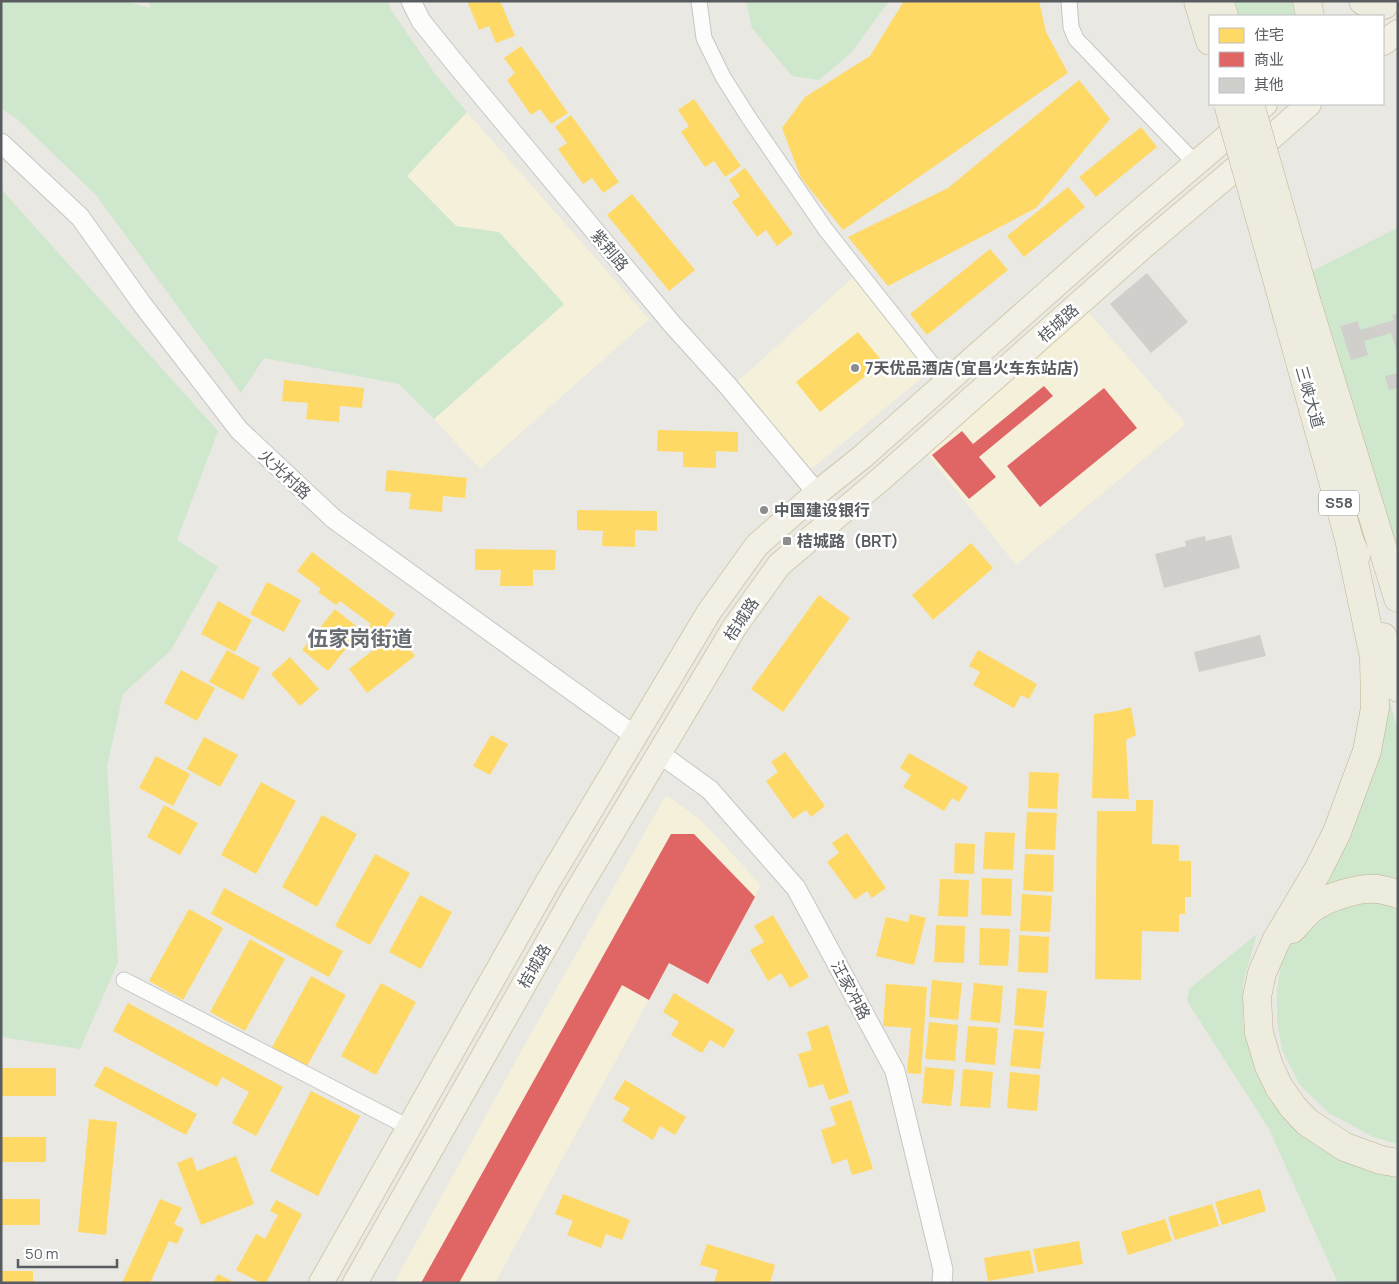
<svg xmlns="http://www.w3.org/2000/svg" width="1399" height="1284" font-family="Manrope,'Noto Sans SC',sans-serif">
<style>
.commercial{fill:#f5f0d9}
.green{fill:#cfe7cd}
.homes{fill:#ffd966}
.shops{fill:#e06666}
.building{fill:#d0cfcb}
.lines{fill:none;stroke-linecap:round;stroke-linejoin:round}
.minor-casing{stroke:#c5c6c5;stroke-width:17}
.tertiary-casing{stroke:#c5c6c5;stroke-width:21}
.primary-casing{stroke:#d2caaf;stroke-width:26}
.motorway-casing{stroke:#c0b390;stroke-width:29}
.minor{stroke:#fcfcfb;stroke-width:15}
.tertiary{stroke:#fcfcfb;stroke-width:19}
.primary{stroke:#f2f0e5;stroke-width:24}
.motorway{stroke:#eeebdf;stroke-width:28}
.motorway-bridge-casing{stroke:#c0b390;stroke-width:29;stroke-linecap:butt}
.motorway-bridge{stroke:#eeebdf;stroke-width:28}
.poi-dot{fill:#8b8d8e;stroke:#fff;stroke-width:2}
.labels{text-anchor:middle;stroke-width:5;stroke-linejoin:round;paint-order:stroke}
.shield{fill:#fff;stroke:#8a8d90;stroke-width:1}
.shield-label{font-size:15px;font-weight:bold;fill:#585c61}
.street-label{font-size:16px;fill:#585c61;stroke:#fff}
.poi-label{font-size:16px;font-weight:bold;fill:#585c61;stroke:#fff;text-anchor:start}
.district-label{font-size:21px;font-weight:bold;fill:#696e73;stroke:#fff}
</style>
<rect width="100%" height="100%" fill="#e9e8e2"/>
<path class="commercial" d="M467,112L649,319L480,469L434,419L564,304L499,233L456,226L406,175Z
M859,272L934,368L811,469L736,383Z
M1085,308L1186,424L1016,565L924,450Z
M666,795L701,820L761,885L708,984L669,963L495,1283H394L524,1046Z"/>
<path class="green" d="M1,1H125L150,8L149,1H388L391,10L435,74L467,112L407,176L456,226L499,232L564,304L434,419L399,384L264,358L241,393L96,195L16,118L1,109Z
M746,1H889L851,53L819,80L792,76L752,28Z
M1235,1H1292L1295,16H1239Z
M1,189L218,431L177,540L218,567L171,650L123,694L107,766L118,962L80,1049L1,1037Z
M1398,226V557L1310,272L1395,229Z
M1380,668L1398,730V887L1304,904Z
M1353,900L1378,902L1398,906V1144L1373,1137L1329,1113L1300,1085L1282,1050L1277,1021V990L1282,959L1294,939L1308,922Z
M1257,934L1243,983V1022L1253,1055L1296,1128L1327,1152L1376,1172L1398,1177V1283H1338L1269,1129L1187,1001L1189,989Z"/>
<path class="homes" d="M467,1H500L515,36L496,43L489,26L479,30Z
M904,1H1039L1046,32L1068,73L843,230L801,178L782,128L805,97L870,56Z
M521,46L568,113L551,124L540,109L531,115L507,80L515,73L504,58Z
M1079,80L1110,119L1036,208L888,286L848,237L948,188Z
M694,99L741,166L725,177L714,161L705,167L681,132L689,126L678,110Z
M571,115L619,182L603,193L592,178L583,184L558,149L567,143L555,127Z
M1141,127L1157,147L1096,197L1079,177Z
M745,168L793,234L777,246L766,230L757,237L732,202L740,196L729,180Z
M1068,187L1085,207L1024,257L1007,236Z
M632,194L695,270L669,291L607,215Z
M990,249L1008,270L927,335L910,314Z
M858,332L883,362L820,412L796,382Z
M284,380L364,388L362,408L340,406L339,422L306,419L308,403L282,401Z
M658,430L738,432V452L716,451V468L683,467V452L657,451Z
M387,470L467,478L465,498L443,496L442,512L409,509L411,493L385,491Z
M577,510L657,511V531L635,530V547L602,546L603,531L577,530Z
M971,543L993,568L933,620L912,595Z
M475,549L556,550L555,570H533V586H500L501,570H475Z
M312,552L395,614L372,646L360,638L371,624L340,601L336,605L318,592L321,589L297,571Z
M267,582L301,600L284,632L250,614Z
M819,595L850,618L783,712L751,689Z
M218,601L252,620L235,652L201,634Z
M335,609L361,630L328,671L302,650Z
M396,632L415,656L367,693L349,669Z
M227,650L260,668L243,700L209,682Z
M978,650L1037,684L1029,699L1021,695L1014,708L973,685L980,672L969,666Z
M290,657L319,689L300,706L271,674Z
M181,670L215,688L197,721L164,703Z
M1131,707L1136,735L1126,740L1129,799L1092,798L1094,714L1117,711Z
M491,735L508,744L490,775L473,766Z
M204,737L238,755L220,787L187,769Z
M785,752L825,806L811,817L806,810L793,819L766,781L778,772L771,762Z
M909,753L968,787L959,802L952,798L944,811L903,787L911,775L900,768Z
M156,756L190,774L173,806L139,788Z
M1029,772L1059,773L1057,809L1028,808Z
M261,782L296,801L256,874L221,855Z
M1136,800H1153L1152,844L1179,845V861H1191V897H1185V914H1179V932L1142,931L1141,980L1095,979L1097,811H1136Z
M164,805L198,823L180,855L147,837Z
M1027,812L1057,813L1055,850L1025,849Z
M322,815L357,834L317,907L282,887Z
M985,832L1015,833L1013,870L983,869Z
M847,833L886,888L872,898L867,891L855,900L827,862L839,853L832,843Z
M955,843L975,844L974,874L954,873Z
M375,854L410,873L370,945L335,926Z
M1025,854L1054,855L1053,892L1023,890Z
M982,878L1012,879L1011,916L981,915Z
M940,879L969,880L968,917L938,916Z
M224,888L343,951L329,977L211,914Z
M1022,894L1052,896L1050,932L1020,931Z
M420,895L452,912L421,969L389,952Z
M189,909L223,928L183,1000L149,981Z
M910,914L926,918L914,965L876,956L886,917L908,922Z
M773,915L809,977L790,988L781,973L768,981L750,950L764,942L754,926Z
M936,925L965,926L964,963L934,962Z
M980,928L1010,929L1008,966L979,965Z
M1019,935L1049,937L1048,973L1018,972Z
M250,939L285,959L245,1031L210,1012Z
M311,976L346,995L306,1068L271,1049Z
M932,980L962,983L958,1020L929,1017Z
M381,983L416,1002L376,1075L341,1056Z
M974,983L1003,986L1000,1023L970,1020Z
M886,984L927,987L921,1074L907,1073L911,1028L883,1026Z
M1017,988L1047,991L1043,1028L1014,1025Z
M674,993L735,1030L724,1048L710,1040L702,1053L671,1035L679,1022L663,1012Z
M128,1003L283,1087L256,1136L232,1123L249,1092L222,1077L217,1087L113,1031Z
M929,1022L958,1025L955,1061L925,1059Z
M828,1025L849,1093L829,1100L823,1084L809,1088L798,1054L812,1050L807,1032Z
M968,1026L998,1028L995,1065L965,1062Z
M1014,1029L1044,1032L1040,1069L1010,1066Z
M105,1066L197,1114L186,1135L94,1086Z
M925,1067L955,1070L951,1106L922,1103Z
M1,1068H56V1096H1Z
M963,1069L993,1072L990,1108L960,1106Z
M1010,1072L1040,1075L1037,1111L1007,1108Z
M625,1080L686,1117L675,1135L660,1126L653,1140L622,1121L630,1108L613,1099Z
M311,1091L360,1116L318,1196L270,1171Z
M851,1100L873,1169L852,1175L847,1159L832,1164L821,1130L836,1125L830,1107Z
M89,1119L117,1122L106,1235L78,1232Z
M1,1137H46V1162H1Z
M236,1156L254,1204L201,1225L177,1163L192,1157L197,1171Z
M1260,1189L1266,1211L1222,1225L1215,1202Z
M563,1194L630,1220L622,1240L606,1234L601,1248L567,1235L573,1221L555,1214Z
M1,1199H40V1225H1Z
M160,1199L182,1208L174,1224L184,1229L177,1244L169,1241L150,1283H122Z
M276,1200L302,1214L266,1283H261L236,1270L256,1234L265,1239L278,1215L270,1211Z
M1212,1204L1219,1226L1175,1240L1168,1217Z
M1165,1219L1172,1241L1128,1255L1121,1232Z
M1079,1241L1083,1264L1038,1272L1033,1249Z
M707,1244L775,1265L770,1283H759L753,1281L752,1283H714L718,1270L700,1265Z
M1030,1250L1034,1273L988,1281L984,1258Z
M1,1271H33V1283H1Z
M218,1274L235,1283H213Z"/>
<path class="shops" d="M1044,386L1053,396L979,457L996,477L969,499L932,455L962,431L973,444Z
M1104,388L1137,428L1040,507L1007,466Z
M671,834H694L755,897L708,984L669,963L649,1000L622,985L459,1283H421Z"/>
<path class="building" d="M1147,273L1188,322L1151,353L1110,304Z
M1398,313V355L1391,333L1364,341L1368,355L1351,360L1340,326L1358,321L1360,330L1394,320L1392,315Z
M1398,373V388L1389,390L1385,376Z
M1231,535L1240,568L1164,588L1155,554L1186,546L1185,541L1205,536L1206,541Z
M1260,635L1266,656L1199,672L1194,652Z"/>
<g class="lines">
<g class="minor-casing">
<path id="minor" d="M699,1L704,38L723,77L749,118L826,230L946,382
M1069,1L1071,27L1076,39L1196,164
M124,980L408,1127"/>
</g>
<g class="tertiary-casing">
<path id="tertiary" d="M411,1L421,21L454,62L672,324L728,386L817,493
M1,143L80,217L142,304L239,430L334,519L635,736
M659,753L710,790L796,888L895,1071L943,1270L942,1283"/>
</g>
<g class="primary-casing">
<path id="primary" d="M1383,43L1398,32
M321,1283L547,883L709,612L757,545L817,493L862,457L1126,223L1228,136L1265,104
M355,1283L573,898L734,628L779,565L881,479L1145,245L1247,159L1309,104"/>
</g>
<g class="motorway-casing">
<path id="motorway" d="M1198,1L1210,41
M1219,1L1224,16
M1307,1L1310,16
M1363,1L1384,5
M1307,303L1398,598
M1287,315L1349,539L1356,556
M1349,539L1374,657L1375,708L1367,751L1337,832L1318,870L1276,941L1262,973L1257,997L1259,1033L1269,1066L1279,1087L1293,1107L1307,1122L1345,1147L1381,1160L1398,1163
M1383,637L1398,688
M1292,929C1298,922 1304,915 1311,909C1327,897 1359,887 1378,889C1385,890 1391,892 1398,894"/>
</g>
<use href="#minor" class="minor"/>
<use href="#tertiary" class="tertiary"/>
<use href="#primary" class="primary"/>
<use href="#motorway" class="motorway"/>
<g class="motorway-bridge-casing">
<path id="motorway-bridge" d="M1228,104L1287,315
M1250,104L1307,303"/>
</g>
<use href="#motorway-bridge" class="motorway-bridge"/>
</g>
<g class="poi-dot">
<circle cx="855" cy="368" r="5"/>
<circle cx="764" cy="510" r="5"/>
<rect x="782" y="536" width="10" height="10" rx="2.5"/>
</g>
<g class="labels">
<rect class="shield" x="1319" y="490.5" width="40" height="25" rx="4"/>
<g class="shield-label">
<text x="1339" y="508">S58</text>
</g>
<g class="street-label">
<text transform="translate(610 250) rotate(50)" y="6">紫荆路</text>
<text transform="translate(1058 323) rotate(-42)" y="6">桔城路</text>
<text transform="translate(1310 397) rotate(74)" y="6">三峡大道</text>
<text transform="translate(285 474) rotate(43)" y="6">火光村路</text>
<text transform="translate(741 619) rotate(-56)" y="6">桔城路</text>
<text transform="translate(534 966) rotate(-60)" y="6">桔城路</text>
<text transform="translate(851 990) rotate(62)" y="6">汪家冲路</text>
</g>
<g class="poi-label">
<text x="865" y="374">7天优品酒店(宜昌火车东站店)</text>
<text x="774" y="516">中国建设银行</text>
<text x="797" y="547">桔城路（BRT）</text>
</g>
<g class="district-label">
<text x="360" y="646">伍家岗街道</text>
</g>
</g>
<rect width="1399" height="1284" fill="none" stroke="#585c61" stroke-width="5"/>
<rect x="1209" y="15" width="175" height="90" fill="#ffffff" stroke="#bcbec0"/>
<rect x="1219" y="28" width="25" height="15" fill="#ffd966" stroke="#bcbec0"/>
<text x="1254" y="40" font-size="15" fill="#585c61">住宅</text>
<rect x="1219" y="52" width="25" height="15" fill="#e06666" stroke="#bcbec0"/>
<text x="1254" y="65" font-size="15" fill="#585c61">商业</text>
<rect x="1219" y="78" width="25" height="15" fill="#d0cfcb" stroke="#bcbec0"/>
<text x="1254" y="90" font-size="15" fill="#585c61">其他</text>
<path d="M18 1259v8h99v-8" fill="none" stroke="#585c61" stroke-width="2.5"/>
<text x="25" y="1259" font-size="15" fill="#585c61" stroke="#ffffff" stroke-width="4" paint-order="stroke">50 m</text>
</svg>
